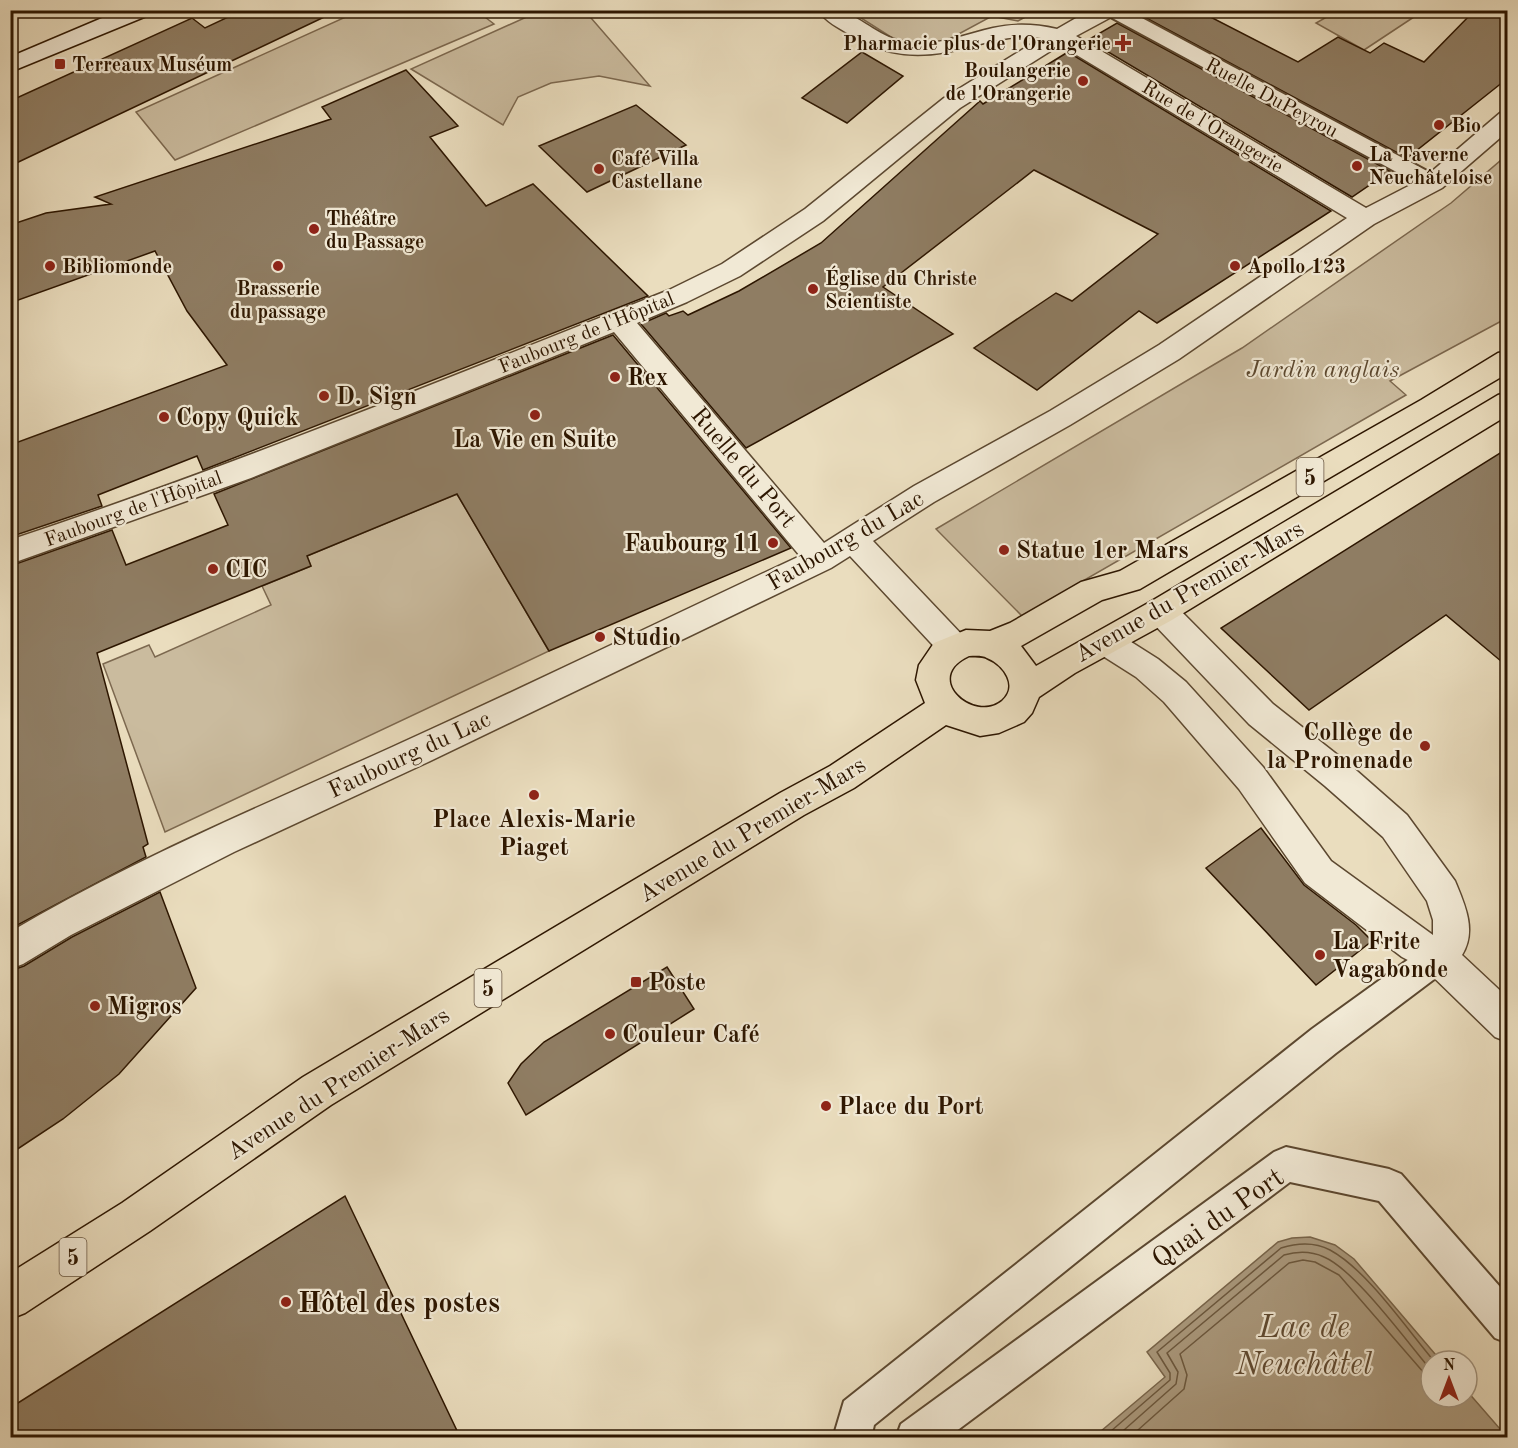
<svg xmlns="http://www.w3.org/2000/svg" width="1518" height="1448" font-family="'Old Standard TT',serif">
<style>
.green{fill:#cabb9e;stroke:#7c684f;stroke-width:1.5}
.water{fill:#aa997d;stroke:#78654b;stroke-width:1.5}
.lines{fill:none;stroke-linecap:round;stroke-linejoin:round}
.shore{stroke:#6c583e;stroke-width:1.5}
.building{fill:#8f7d63;stroke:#2d1600;stroke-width:1.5}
.service-casing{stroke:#5c4830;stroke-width:4}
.minor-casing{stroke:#5c4830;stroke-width:3}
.secondary-casing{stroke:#2d1600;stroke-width:3}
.primary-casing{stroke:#2d1600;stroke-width:3}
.service{fill:#f1e9d5;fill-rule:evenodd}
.minor{fill:#f1e9d5;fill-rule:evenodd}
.secondary{fill:#f1e9d5;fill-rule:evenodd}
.primary{fill:#eaddbe;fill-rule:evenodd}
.poi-dot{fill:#8f2418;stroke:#f1e9d5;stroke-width:2}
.labels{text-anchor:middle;stroke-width:4.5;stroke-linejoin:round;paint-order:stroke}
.far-poi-label{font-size:20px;font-weight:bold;fill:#2d1600;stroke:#f1e9d5;text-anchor:start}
.far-street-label{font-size:20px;fill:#2d1600;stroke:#f1e9d5}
.shield{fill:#f1e9d5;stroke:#685540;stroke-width:1.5}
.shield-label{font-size:22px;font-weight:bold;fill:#2d1600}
.park-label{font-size:24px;font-style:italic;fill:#5c482f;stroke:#f1e9d5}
.poi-label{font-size:24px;font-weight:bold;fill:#2d1600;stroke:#f1e9d5;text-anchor:start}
.street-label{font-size:24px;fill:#2d1600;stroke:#f1e9d5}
.near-street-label{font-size:28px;fill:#2d1600;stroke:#f1e9d5}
.near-poi-label{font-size:28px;font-weight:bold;fill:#2d1600;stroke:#f1e9d5;text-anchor:start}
.near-water-label{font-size:32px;font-style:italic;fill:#5f4a32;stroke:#f1e9d5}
</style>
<rect width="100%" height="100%" fill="#eaddbe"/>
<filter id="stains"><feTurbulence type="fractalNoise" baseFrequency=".00333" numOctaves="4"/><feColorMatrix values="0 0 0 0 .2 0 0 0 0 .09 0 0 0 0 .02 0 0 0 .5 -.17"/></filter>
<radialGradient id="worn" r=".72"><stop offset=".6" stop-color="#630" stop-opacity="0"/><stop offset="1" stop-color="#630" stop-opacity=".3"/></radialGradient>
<path class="green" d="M361,10L477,11L494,24L175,160L136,112Z
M542,10L585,11L650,86L599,76L551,83L518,97L503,125L411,69Z
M1034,10L1035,12L1018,21L992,16L942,43L926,44L894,39L850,11Z
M1339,10H1423V11L1364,50L1316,23Z
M1507,155V318L1390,381L1406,395L1022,616L936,529L1242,348L1451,203Z
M457,494L549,651L165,832L103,664L149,645L155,657L271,605L262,586L311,566L307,556Z"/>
<path class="water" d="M1310,1237L1335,1245L1354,1259L1441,1361H1431V1397H1467V1391L1507,1437H1094L1165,1377L1147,1352L1278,1242L1292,1238Z"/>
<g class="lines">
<path class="shore" d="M1103,1438L1170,1380V1373L1157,1352L1281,1248C1297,1243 1315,1242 1330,1250C1367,1270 1406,1328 1434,1361
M1115,1438L1176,1384L1178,1372L1167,1353L1284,1255C1298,1251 1311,1251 1324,1257C1355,1270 1407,1342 1431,1370
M1129,1438L1184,1389L1187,1375L1180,1354L1289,1263L1303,1260L1315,1262L1339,1275L1431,1381"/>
</g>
<path class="building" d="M243,10H339L10,166V101L192,18L205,28Z
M1137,10H1197L1298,62L1338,37L1370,53L1384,43L1424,62L1475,10H1508V78L1407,158L1135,12Z
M1117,23L1390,171L1352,197L1088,40Z
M862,52L903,76L847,123L802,98Z
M1068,52L1331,211L1157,323L1139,311L1037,390L974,348L1056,293L1072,301L1158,234L1034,170L883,287L953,334L746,448L641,324L666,313L669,316L683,311L688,315L739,291L821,243L980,101L983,104Z
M406,70L458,126L430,137L486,206L533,184L648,296L203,470L197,456L98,495L102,506L10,537V445L227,365L187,311L155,251L10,303V225L46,213L111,204L95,197L331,119L322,107Z
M636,105L686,145L587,192L539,146Z
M613,335L791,548L549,651L457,494L307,556L311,566L97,653L148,844L143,847L146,857L10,929V566L112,530L126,565L228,525L214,494Z
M1508,448V667L1446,615L1309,710L1221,628Z
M1261,828L1304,885L1356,925L1372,941L1316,985L1206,868Z
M160,892L196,988L119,1074L63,1119L10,1154V971L24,966L72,937Z
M667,967L694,1009L526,1115L508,1083L521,1064L544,1042Z
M345,1196L460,1437H10V1408Z"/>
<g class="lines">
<g class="service-casing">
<path id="service" d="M1103,10H1127L1440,178L1444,183L1440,188L1433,190L1426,188L1105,14Z
M1438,942L1449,946L1454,957L1449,968L1336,1053L874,1425L871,1438H833L844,1401L1312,1029L1427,946Z
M1286,1147L1389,1169L1401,1174L1508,1296V1343L1495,1338L1379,1201L1290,1182L947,1438H896L901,1424L1274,1152Z"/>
</g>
<g class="minor-casing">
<path id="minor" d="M818,10C826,10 838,8 845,12C868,23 884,40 911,43C939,46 966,34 993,28C1015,23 1035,24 1057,29L1090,10H1117L1115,15L1076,36L1366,208L1424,178L1500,113L1508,111V131L1442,188L1374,224L1179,359L1070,425L934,502L873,541L965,638L970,647L965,656L954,660L943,656L850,556L831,568L426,763L234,852L71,935L23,964L10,969V932C129,861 264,805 390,748C527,686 663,620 800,556L614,332L251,478L10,564V540C233,466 451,377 669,290L722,264L805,209L944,98L1041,38C1020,34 997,40 976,45C932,58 892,61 851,35C840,29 825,21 818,10ZM1060,45L1347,218L1159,345L1050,411L914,486L824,543L637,323L687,302L740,276L823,221L960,108Z
M1161,598L1172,602L1273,704L1349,764L1407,815L1455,881C1465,905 1477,931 1462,955L1508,998V1042L1495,1037L1425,969L1402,957L1305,883L1239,789L1164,702L1136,677L1095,651L1090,642L1095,633L1106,629L1117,633L1158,659L1186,682L1263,767L1331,861L1433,935V920L1427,901L1383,837L1325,786L1249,724L1150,620L1145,611L1150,602Z"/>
</g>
<g class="secondary-casing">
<path id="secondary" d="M121,10H151L149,15L10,72V57Z"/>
</g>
<g class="primary-casing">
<path id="primary" d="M1508,351V373L1140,589L1102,600L1021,646L1036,666L1150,602L1498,395L1508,392V415L1172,620L1075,673L1039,697L1032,713L1024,722L999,733L980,736L946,725L854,788L804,815L331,1105L150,1231L25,1313L10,1319V1273L122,1203L303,1077L780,793L830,766L925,703L916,680L919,665L934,643L966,630L990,631L1010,623L1081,582L1120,571L1421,400L1498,353ZM969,656C975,656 982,655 987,658C1004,665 1019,686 1002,701C974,724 921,678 969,656Z"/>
</g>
<use href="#service" class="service"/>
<use href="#minor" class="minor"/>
<use href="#secondary" class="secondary"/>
<use href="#primary" class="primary"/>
</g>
<g class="poi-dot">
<path d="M1120 34h6v6h6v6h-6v6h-6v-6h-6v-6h6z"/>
<rect x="54" y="58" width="12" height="12" rx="3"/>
<circle cx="1083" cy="81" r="6"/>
<circle cx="1439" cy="125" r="6"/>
<circle cx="1357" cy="166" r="6"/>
<circle cx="599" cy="169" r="6"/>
<circle cx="314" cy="229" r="6"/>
<circle cx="50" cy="266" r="6"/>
<circle cx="278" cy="266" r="6"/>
<circle cx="1235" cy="266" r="6"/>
<circle cx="813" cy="289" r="6"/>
<circle cx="615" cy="377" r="6"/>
<circle cx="324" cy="396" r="6"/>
<circle cx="535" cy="415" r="6"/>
<circle cx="164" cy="417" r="6"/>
<circle cx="773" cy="543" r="6"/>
<circle cx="1004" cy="550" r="6"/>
<circle cx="213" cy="569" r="6"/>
<circle cx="600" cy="637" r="6"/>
<circle cx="1425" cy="746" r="6"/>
<circle cx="534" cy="795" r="6"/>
<circle cx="1320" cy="955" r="6"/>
<rect x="630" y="976" width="12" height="12" rx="3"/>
<circle cx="95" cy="1006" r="6"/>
<circle cx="610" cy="1034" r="6"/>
<circle cx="826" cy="1106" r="6"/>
<circle cx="286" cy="1302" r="6"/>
</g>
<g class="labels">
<g class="far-poi-label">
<text x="1111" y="50" text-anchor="end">Pharmacie plus de l'Orangerie</text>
<text x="72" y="71">Terreaux Muséum</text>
<text x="1071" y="77" text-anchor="end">Boulangerie<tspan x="1071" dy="23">de l'Orangerie</tspan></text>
<text x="1451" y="132">Bio</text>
<text x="1369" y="161">La Taverne<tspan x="1369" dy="23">Neuchâteloise</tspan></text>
<text x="611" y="165">Café Villa<tspan x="611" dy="23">Castellane</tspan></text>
<text x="326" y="225">Théâtre<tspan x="326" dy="23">du Passage</tspan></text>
<text x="62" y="273">Bibliomonde</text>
<text x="1247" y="273">Apollo 123</text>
<text x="825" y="285">Église du Christe<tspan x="825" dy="23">Scientiste</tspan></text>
<text x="278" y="295" text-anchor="middle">Brasserie<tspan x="278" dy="23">du passage</tspan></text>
</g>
<g class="far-street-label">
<text transform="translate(1272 97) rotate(28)" y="7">Ruelle DuPeyrou</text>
<text transform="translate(1213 126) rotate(31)" y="7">Rue de l'Orangerie</text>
<text transform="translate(586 332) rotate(-22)" y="7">Faubourg de l'Hôpital</text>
<text transform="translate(133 508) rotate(-20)" y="7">Faubourg de l'Hôpital</text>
</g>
<g class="shield">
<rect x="1296.5" y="458" width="27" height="38" rx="4.5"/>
<rect x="474.5" y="969" width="27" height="38" rx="4.5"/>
<rect x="59.5" y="1238" width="27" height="38" rx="4.5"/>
</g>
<g class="shield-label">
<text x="1310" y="485">5</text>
<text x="488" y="996">5</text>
<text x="73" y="1265">5</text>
</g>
<g class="park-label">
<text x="1323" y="377">Jardin anglais</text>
</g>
<g class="poi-label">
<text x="627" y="385">Rex</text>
<text x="336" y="404">D. Sign</text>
<text x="176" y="425">Copy Quick</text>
<text x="535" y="447" text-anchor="middle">La Vie en Suite</text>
<text x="761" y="551" text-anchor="end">Faubourg 11</text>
<text x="1016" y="558">Statue 1er Mars</text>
<text x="225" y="577">CIC</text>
<text x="612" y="645">Studio</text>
<text x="1413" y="740" text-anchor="end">Collège de<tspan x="1413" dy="28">la Promenade</tspan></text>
<text x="534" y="827" text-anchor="middle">Place Alexis-Marie<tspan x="534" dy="28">Piaget</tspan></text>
<text x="1332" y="949">La Frite<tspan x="1332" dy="28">Vagabonde</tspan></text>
<text x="648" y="990">Poste</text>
<text x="107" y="1014">Migros</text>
<text x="622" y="1042">Couleur Café</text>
<text x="838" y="1114">Place du Port</text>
</g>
<g class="street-label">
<text transform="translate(744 467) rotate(50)" y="8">Ruelle du Port</text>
<text transform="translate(845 540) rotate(-30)" y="8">Faubourg du Lac</text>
<text transform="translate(1189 591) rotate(-30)" y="8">Avenue du Premier-Mars</text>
<text transform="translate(409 754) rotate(-25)" y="8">Faubourg du Lac</text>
<text transform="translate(752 829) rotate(-31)" y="8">Avenue du Premier-Mars</text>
<text transform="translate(338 1083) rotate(-33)" y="8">Avenue du Premier-Mars</text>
</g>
<g class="near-street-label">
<text transform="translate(1217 1217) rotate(-35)" y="10">Quai du Port</text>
</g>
<g class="near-poi-label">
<text x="298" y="1312">Hôtel des postes</text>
</g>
<g class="near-water-label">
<text x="1304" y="1337">Lac de<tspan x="1304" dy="37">Neuchâtel</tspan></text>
</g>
</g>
<rect width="1518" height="1448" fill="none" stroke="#eaddbe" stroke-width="36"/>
<rect x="12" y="12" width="1494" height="1424" fill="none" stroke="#2d1600" stroke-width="3"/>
<rect x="18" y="18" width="1482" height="1412" fill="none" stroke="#2d1600" stroke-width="1.5"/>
<g transform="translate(1449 1379)"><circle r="28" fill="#f1e9d5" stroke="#a39580" stroke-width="1.5"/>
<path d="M0-4.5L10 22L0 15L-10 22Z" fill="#8f2418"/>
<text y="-9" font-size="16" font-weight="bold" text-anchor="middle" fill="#2d1600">N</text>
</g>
<rect width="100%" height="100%" filter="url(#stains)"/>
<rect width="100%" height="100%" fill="url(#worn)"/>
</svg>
